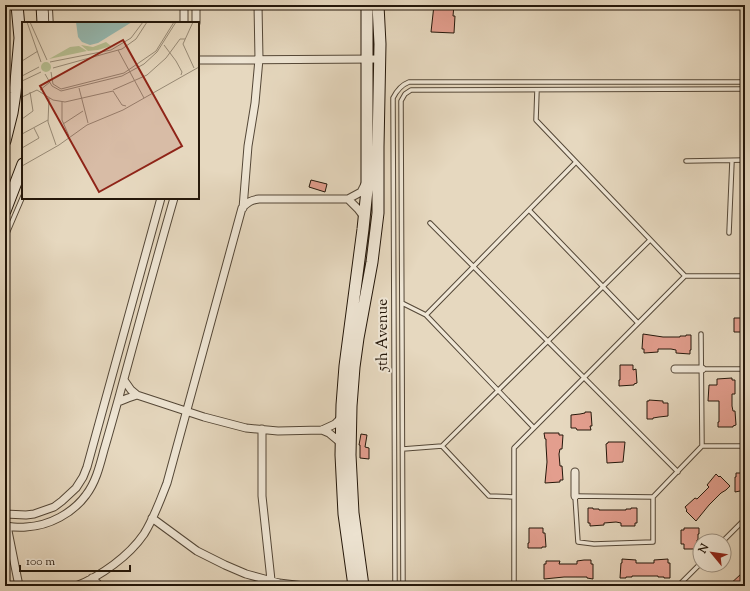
<svg xmlns="http://www.w3.org/2000/svg" width="750" height="591" font-family="'Sorts Mill Goudy',serif">
<style>
.building{fill:#e39e8e;stroke:#24170a}
.lines{fill:none;stroke-linecap:round;stroke-linejoin:round}
.service-casing{stroke:#544737;stroke-width:5.5}
.minor-casing{stroke:#544737;stroke-width:9}
.secondary-casing{stroke:#24170a;stroke-width:13}
.service{stroke:#efe6d5;stroke-width:3.5}
.minor{stroke:#efe6d5;stroke-width:7}
.secondary{stroke:#efe6d5;stroke-width:11}
.labels{text-anchor:middle;stroke-width:4;stroke-linejoin:round;paint-order:stroke}
.street-label{font-size:15px;fill:#24170a;stroke:#efe6d5}
.inset-road{fill:none;stroke:#988b77;stroke-width:1}
.view{fill:#8f2418;fill-opacity:0.15;stroke:#8f2418;stroke-width:2}
.inset-edge{fill:none;stroke:#24170a;stroke-width:2}
</style>
<rect width="100%" height="100%" fill="#e6d8bf"/>
<filter id="stains"><feTurbulence type="fractalNoise" baseFrequency=".005" numOctaves="4"/><feColorMatrix values="0 0 0 0 .2 0 0 0 0 .09 0 0 0 0 .02 0 0 0 .5 -.17"/></filter>
<radialGradient id="worn" r=".72"><stop offset=".6" stop-color="#630" stop-opacity="0"/><stop offset="1" stop-color="#630" stop-opacity=".3"/></radialGradient>
<path class="building" d="M434,5H454L453,16H455L454,33L431,32Z
M311,180L327,184L325,192L309,187Z
M734,318H745V332H734Z
M643,334L663,337H680V336H686V335H691V350H690V354L676,353V350L671,349H658V352L644,353V349H642Z
M620,365H633V370L636,369L637,383L634,384V385L619,386V380H620Z
M732,378V380H735V394H732V406L733,411H735L736,425L733,426V427H718V422H719V401H708L709,385H717V379Z
M649,400L663,401V403H668V416L659,417L653,418V419H647V401H649Z
M585,412H591L592,426H590L591,430H577L576,428H571V415L580,414L585,413Z
M544,433H559V435H563L562,449H560L559,454L560,466H562L563,480H560V482L545,483L547,462L546,445V439H545Z
M361,434L367,435L365,447L369,448V459L360,458V445H359Z
M608,442H625L623,462L607,463L606,444L608,443Z
M736,473H744V476H745V490L735,492V477H736Z
M716,474L719,477L720,476L730,486L726,490L721,493L709,505L696,521L686,511L687,510L685,507L695,498L697,499L709,487L707,485Z
M588,508H593V509H599V510H626V509H631V508H637V523H635V526H621V523L616,522L604,523V525L590,526V523H588Z
M529,528H543V533H545L546,547H542V548H528V543H529Z
M684,528H699V534H698V540H697V549H684V544H681V530H684Z
M622,559L636,560V563H654V560L668,559V563H670V578H664V577H658V576H632V577H626V578H620L621,563H622Z
M584,560H591V564H593V579L587,578V577H564L544,579V564H546V561H560L559,564H577V561Z
M741,574L745,577V586H728Z"/>
<g class="lines">
<g class="service-casing">
<path id="service" d="M50,5L51,23
M5,80C8,55 7,30 6,5
M537,90L536,120L685,276
M686,161L745,160
M529,210L638,323
M430,223L678,472
M729,233L732,161
M5,238L23,196
M402,303L426,315L576,162
M426,315L534,428
M701,334L702,446
M702,369H745
M442,446L489,496L514,497
M403,449L442,446L650,240
M653,497L575,496L578,542L594,544L653,542V497L702,446H745
M723,541L745,519
M395,586L393,98C397,90 401,85 409,82H745
M403,586L401,101L405,94L411,90L745,89
M514,586V448L685,276H745
M678,586L700,564"/>
</g>
<g class="minor-casing">
<path id="minor" d="M184,5V23
M196,5V23
M198,60L379,59
M348,199L358,209L364,217
M243,208L248,146L255,103L259,59L258,5
M675,369H702
M124,380L131,390L137,395L204,417L246,428L278,431L322,430L335,424L342,417
M118,402L128,398L137,395
M262,429V496L271,580
M322,430L329,433L341,443
M575,472V496
M5,514L26,515L34,514L54,507L62,501L76,488L83,477L87,467L101,416L161,198
M152,518L197,551L225,565L246,574L279,583L304,586
M5,523L7,526L19,586
M5,526C12,527 19,528 26,527C49,526 73,513 86,495C96,482 100,465 104,450C109,433 114,415 119,397C137,331 155,264 174,198
M92,578L100,586
M76,586C101,576 129,556 144,534C154,518 160,501 167,483L242,208C248,202 251,200 259,199H348L361,192L365,184"/>
</g>
<g class="secondary-casing">
<path id="secondary" d="M42,5L43,23
M5,141L12,113L15,93L20,38L17,5
M5,211L23,164
M354,586L344,514L341,455L342,405L345,366L363,229L367,190V5
M363,586L353,513L350,455L351,406L354,367L358,338L372,262L378,213V147L380,44L378,5"/>
</g>
<use href="#service" class="service"/>
<use href="#minor" class="minor"/>
<use href="#secondary" class="secondary"/>
</g>
<g class="labels">
<g class="street-label">
<text transform="translate(382 335) rotate(-90)" y="5">5th Avenue</text>
</g>
</g>
<g transform="translate(22 22)">
<rect width="177" height="177" fill="#e6d8bf"/>
<path d="M84,20L89,24L76,28L66,29L59,23L71,25ZM57,24L65,29L27,37L48,25ZM19 45a5 5 0 1 1 10 0a5 5 0 1 1-10 0Z" fill="#b6be91"/>
<path d="M54,0H110L76,21L68,23L60,20L56,15Z" fill="#96bab2"/>
<path class="inset-road" d="M5,0L19,40M8,0L25,38M171,0L161,22L172,46M142,23L154,39L160,50L159,53M96,28L122,76M0,39L16,29M28,40L89,28L109,16L121,0M31,46L100,27L114,17L125,0M29,50L31,62L39,67L102,51L134,29L152,0M23,52L30,64L39,69L100,54L122,42L135,30L154,0M0,54L17,45M0,59L19,50M57,66L66,101M18,68L28,60M91,68L125,53L144,36L158,17H163M0,75L15,68L31,78L43,80L91,69L100,83L104,84M27,76L26,100L34,123M40,80V98L47,114M0,97L11,89L8,70M41,102L61,89M0,112L26,98M0,126L17,116L12,106M0,144L37,123L65,103L101,88L177,45"/>
<path class="view" d="M101,18L160,124L77,170L18,64Z"/>
<rect width="177" height="177" class="inset-edge"/>
</g>
<rect width="750" height="591" fill="none" stroke="#e6d8bf" stroke-width="20"/>
<rect x="6" y="6" width="738" height="579" fill="none" stroke="#24170a" stroke-width="2"/>
<rect x="10" y="10" width="730" height="571" fill="none" stroke="#24170a"/>
<g transform="translate(712 553) rotate(299)"><circle r="19" fill="#efe6d5" stroke="#9e9384"/>
<path d="M0-3L7 15L0 10L-7 15Z" fill="#8f2418"/>
<text y="-6" font-size="11" font-weight="bold" text-anchor="middle" fill="#24170a">N</text>
</g>
<path d="M20 565v6h110v-6" fill="none" stroke="#24170a" stroke-width="2"/>
<text x="26" y="565" font-size="12" fill="#24170a" stroke="#efe6d5" stroke-width="3" paint-order="stroke">100 m</text>
<rect width="100%" height="100%" filter="url(#stains)"/>
<rect width="100%" height="100%" fill="url(#worn)"/>
</svg>
